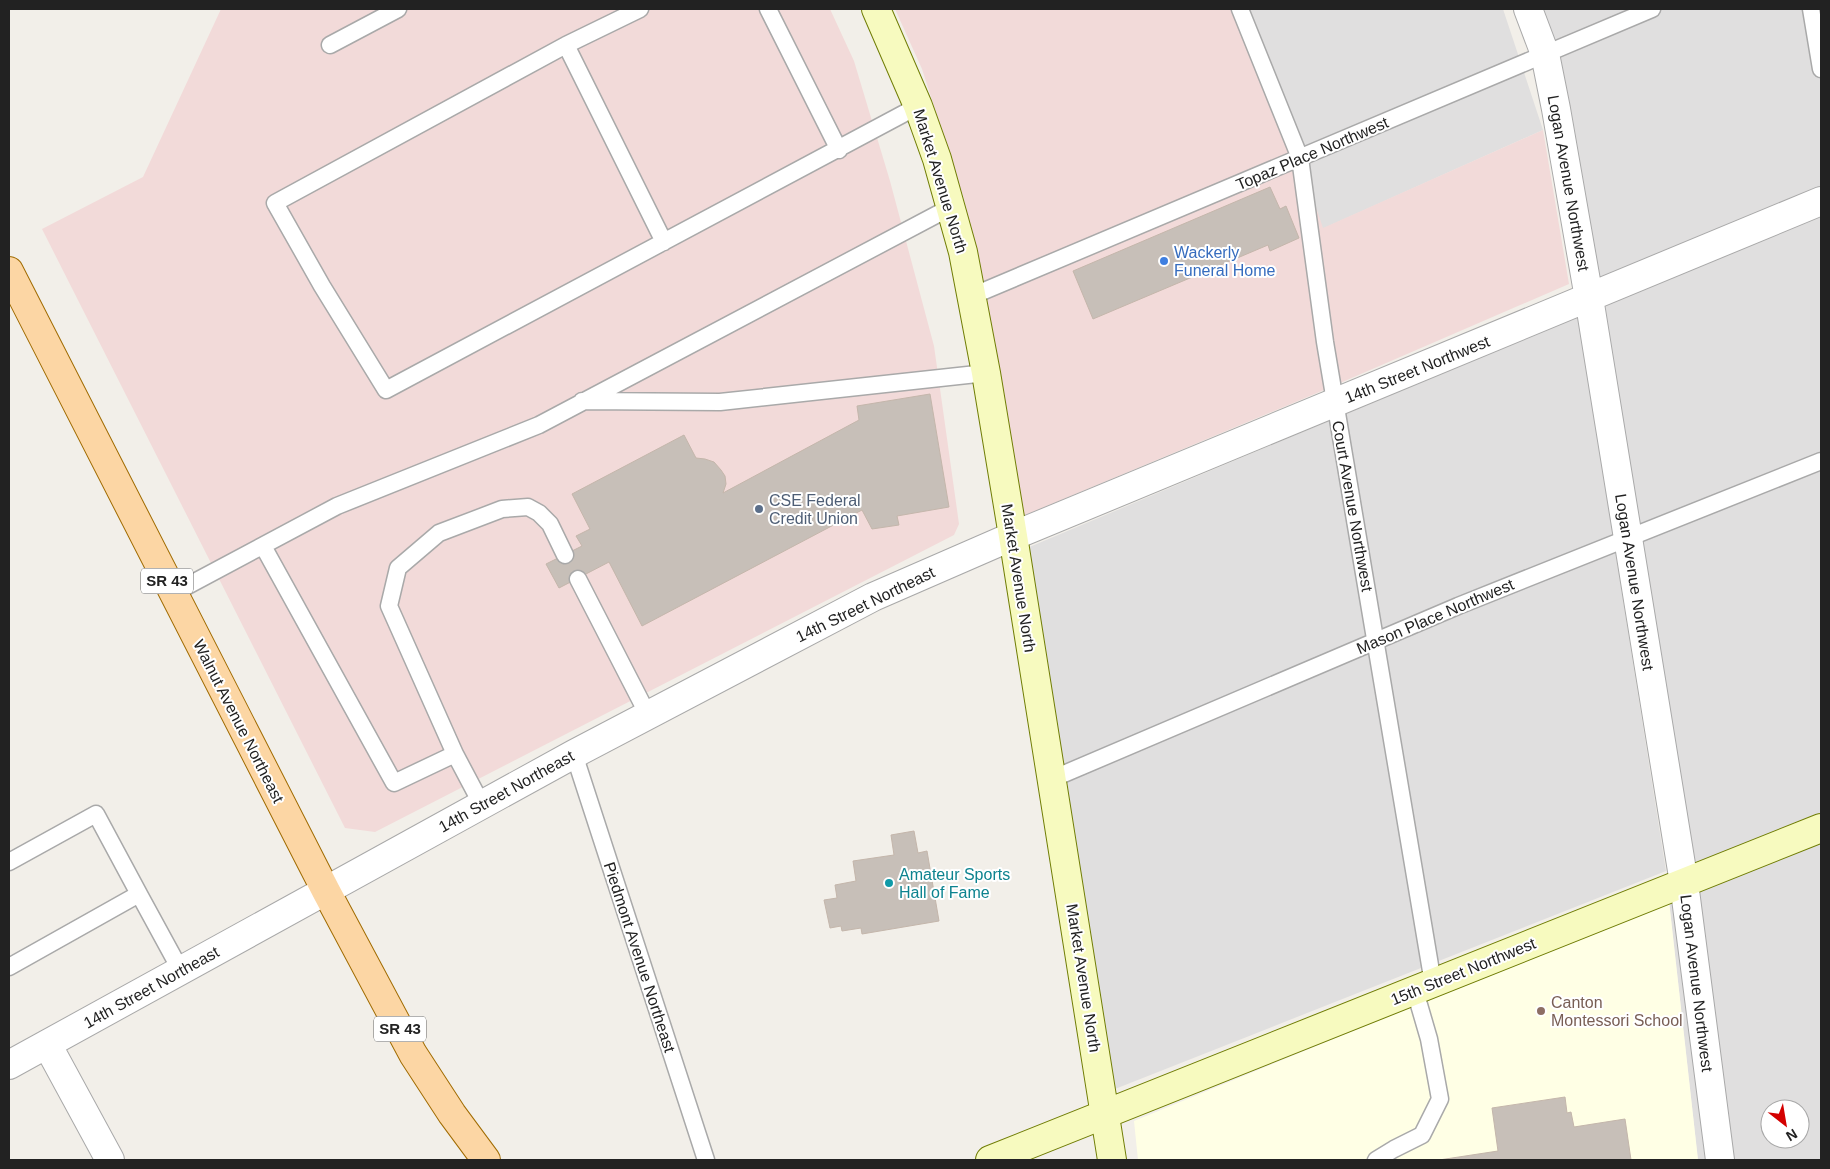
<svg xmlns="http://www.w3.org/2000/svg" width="1830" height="1169" font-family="Helvetica,sans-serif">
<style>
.residential{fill:#e0dfdf;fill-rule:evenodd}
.commercial{fill:#f2dad9}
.education{fill:#ffffe5}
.building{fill:#c7bfb8;stroke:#c4b6ab}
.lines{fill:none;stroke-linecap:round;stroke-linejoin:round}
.lane-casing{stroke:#a9a9a9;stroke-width:19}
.street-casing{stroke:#a9a9a9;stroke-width:30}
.secondary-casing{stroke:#707d05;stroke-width:30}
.primary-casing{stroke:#a06b00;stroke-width:30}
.lane{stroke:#fff;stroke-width:16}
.street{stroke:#fff;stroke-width:28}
.secondary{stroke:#f7fabf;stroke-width:28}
.primary{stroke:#fcd6a4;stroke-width:28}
.shop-dot{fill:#3f7fe0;stroke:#fff;stroke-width:2}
.service-dot{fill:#5c6f8a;stroke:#fff;stroke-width:2}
.culture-dot{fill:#0f9aa8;stroke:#fff;stroke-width:2}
.education-dot{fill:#8d6e63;stroke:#fff;stroke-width:2}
.labels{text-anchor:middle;stroke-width:4;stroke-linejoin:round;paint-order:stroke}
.shield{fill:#fff;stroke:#646464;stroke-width:1}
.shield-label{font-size:15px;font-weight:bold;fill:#222}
.street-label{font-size:16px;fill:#222;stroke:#fff}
.shop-label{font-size:16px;fill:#366cbe;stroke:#fff;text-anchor:start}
.service-label{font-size:16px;fill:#4e5e75;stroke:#fff;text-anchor:start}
.culture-label{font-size:16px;fill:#0d838f;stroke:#fff;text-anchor:start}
.education-label{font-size:16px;fill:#785e54;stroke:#fff;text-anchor:start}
</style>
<rect width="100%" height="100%" fill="#f2efe9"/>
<path class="residential" d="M1244,9H1503L1543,130L1322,229Z
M1528,9H1821V828L1684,883Z
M1578,316L1666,871L1115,1089L1027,548Z
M1821,842V1160H1698L1669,901ZM1770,1109H1800V1139H1770Z"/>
<path class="commercial" d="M221,9H830L854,61L890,181L934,346L959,524L954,535L375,832L345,828L42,229L143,177Z
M895,9H1245L1293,139L1323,228L1543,130L1569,284L1317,393L1023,516L1004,411L964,199L922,69Z"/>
<path class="education" d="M1669,901L1698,1160H1138L1134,1121Z"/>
<path class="building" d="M1270,187L1280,209L1286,206L1299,238L1270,251L1268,245L1093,319L1073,271Z
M930,394L949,507L897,516L899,525L872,529L862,510L642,626L609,562L559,588L546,564L582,546L576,536L590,529L572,494L684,435L696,458L705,459L714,462L721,470L725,476L726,484L723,493L859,420L857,406Z
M914,831L918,853L927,851L939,921L862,934L861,928L842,931L841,926L830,928L824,900L837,898L835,885L856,881L853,861L894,855L891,835Z
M1565,1097L1567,1113L1571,1112L1574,1127L1625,1119L1631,1160H1439L1498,1151L1492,1108Z"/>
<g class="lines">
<g class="lane-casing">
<path id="lane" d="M640,9L566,45L275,203L322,286L386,390L918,106
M768,9L839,150
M1240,9L1300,158L1325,342L1433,983
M1811,9L1821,69
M330,45L398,9
M566,45L664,242
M972,296L1652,9
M582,401L720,402L986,373
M263,546L394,783L455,754L482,805
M578,579L648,715
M174,593L337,506L539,425L951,207
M455,754L389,606L398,568L439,533L502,509L528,507L539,513L550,524L565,555
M574,754L706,1160
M1052,779L1458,606L1821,461
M9,862L96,814L139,894L9,967
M139,894L181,971
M1376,1160L1394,1149L1422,1135L1440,1099L1429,1039L1415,991"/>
</g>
<g class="street-casing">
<path id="street" d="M1528,9L1545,54L1556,109L1589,298L1684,883L1720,1160
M47,1044L110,1160
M9,1065L574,754L873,597L1013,536L1821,201"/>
</g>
<g class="secondary-casing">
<path id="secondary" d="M876,9L918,106L937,159L963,252L986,373L1013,536L1112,1160
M990,1160L1821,828"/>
</g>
<g class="primary-casing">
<path id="primary" d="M9,271L326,891L413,1054L452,1114L486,1160"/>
</g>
<use href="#lane" class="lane"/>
<use href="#street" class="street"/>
<use href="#secondary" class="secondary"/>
<use href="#primary" class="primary"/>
</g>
<circle class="shop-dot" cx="1164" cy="261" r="5"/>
<circle class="service-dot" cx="759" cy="509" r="5"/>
<circle class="culture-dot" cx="889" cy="883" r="5"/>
<circle class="education-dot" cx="1541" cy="1011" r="5"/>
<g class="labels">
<g class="shield">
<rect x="141" y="568.5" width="52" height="25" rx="4"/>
<rect x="374" y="1016.5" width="52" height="25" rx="4"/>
</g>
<g class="shield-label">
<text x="167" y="586">SR 43</text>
<text x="400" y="1034">SR 43</text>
</g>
<g class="street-label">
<text transform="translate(1312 153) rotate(-23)" y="6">Topaz Place Northwest</text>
<text transform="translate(941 181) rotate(73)" y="6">Market Avenue North</text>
<text transform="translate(1569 183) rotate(80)" y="6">Logan Avenue Northwest</text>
<text transform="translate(1417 369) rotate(-22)" y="6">14th Street Northwest</text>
<text transform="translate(1353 506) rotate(80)" y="6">Court Avenue Northwest</text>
<text transform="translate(1019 578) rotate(81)" y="6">Market Avenue North</text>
<text transform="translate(1635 582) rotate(81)" y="6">Logan Avenue Northwest</text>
<text transform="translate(865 604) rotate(-26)" y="6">14th Street Northeast</text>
<text transform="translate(1435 616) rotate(-23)" y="6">Mason Place Northwest</text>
<text transform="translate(239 721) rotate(63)" y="6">Walnut Avenue Northeast</text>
<text transform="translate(506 791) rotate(-29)" y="6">14th Street Northeast</text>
<text transform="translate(640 957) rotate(72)" y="6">Piedmont Avenue Northeast</text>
<text transform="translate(1463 971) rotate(-22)" y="6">15th Street Northwest</text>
<text transform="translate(1084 978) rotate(81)" y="6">Market Avenue North</text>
<text transform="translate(1697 983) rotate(83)" y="6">Logan Avenue Northwest</text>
<text transform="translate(151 987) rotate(-29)" y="6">14th Street Northeast</text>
</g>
<g class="shop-label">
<text x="1174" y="258">Wackerly<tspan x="1174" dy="18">Funeral Home</tspan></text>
</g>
<g class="service-label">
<text x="769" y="506">CSE Federal<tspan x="769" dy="18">Credit Union</tspan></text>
</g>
<g class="culture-label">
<text x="899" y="880">Amateur Sports<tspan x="899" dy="18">Hall of Fame</tspan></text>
</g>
<g class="education-label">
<text x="1551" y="1008">Canton<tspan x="1551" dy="18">Montessori School</tspan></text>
</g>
</g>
<rect width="1830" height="1169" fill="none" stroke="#222222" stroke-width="20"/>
<g transform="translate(1785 1124) rotate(149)"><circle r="24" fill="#ffffff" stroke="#a7a7a7"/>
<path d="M0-4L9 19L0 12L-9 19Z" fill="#d40000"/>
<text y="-8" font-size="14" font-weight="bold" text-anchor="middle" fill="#222222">N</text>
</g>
</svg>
